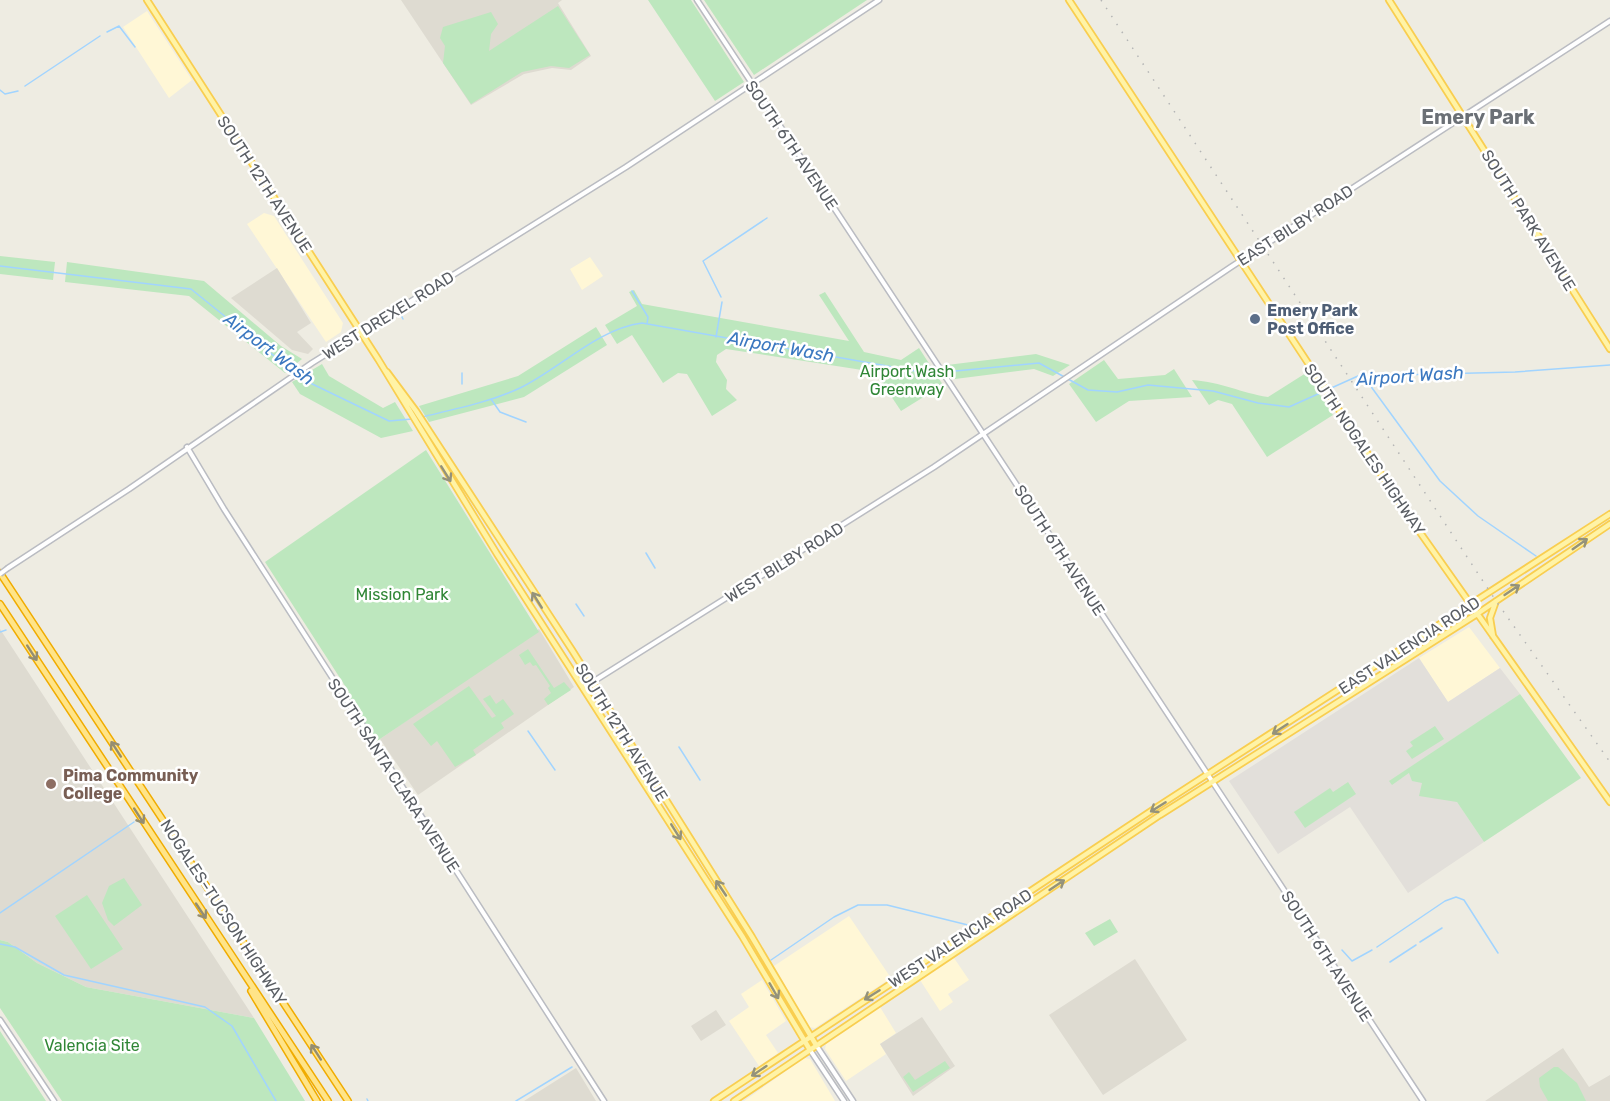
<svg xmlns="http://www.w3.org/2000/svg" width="1610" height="1101" font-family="Rubik,sans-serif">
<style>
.commercial{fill:#fff7d6}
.industrial{fill:#e2dfda}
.education{fill:#dedbd1}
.green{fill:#bde7be}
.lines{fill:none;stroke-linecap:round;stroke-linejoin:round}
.stream{stroke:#a1d4ff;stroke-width:1.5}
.minor-casing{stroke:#babcc2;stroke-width:7}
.major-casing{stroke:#f9ce50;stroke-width:8}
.highway-casing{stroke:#f0ac00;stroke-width:8}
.minor{stroke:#fff;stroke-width:4}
.major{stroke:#fff3a6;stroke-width:4.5}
.highway{stroke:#ffe488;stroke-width:5}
.rail{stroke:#b4b5b5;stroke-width:1.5;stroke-dasharray:1.5 8;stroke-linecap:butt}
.minor-bridge-casing{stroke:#babcc2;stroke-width:7;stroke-linecap:butt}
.minor-bridge{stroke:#fff;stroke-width:4}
.oneway{stroke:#94927b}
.oneway2{stroke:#948d71}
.service-dot{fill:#5c6f8a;stroke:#fff;stroke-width:2}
.education-dot{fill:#8d6e63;stroke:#fff;stroke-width:2}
.labels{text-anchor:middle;stroke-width:5;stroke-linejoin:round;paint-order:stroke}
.street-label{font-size:16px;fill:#5a5e64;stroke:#fff}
.service-label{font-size:16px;font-weight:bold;fill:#4e5e75;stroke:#fff;text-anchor:start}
.park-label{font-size:16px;fill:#308636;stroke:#fff}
.education-label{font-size:16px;font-weight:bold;fill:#785e54;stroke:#fff;text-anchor:start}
.water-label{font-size:18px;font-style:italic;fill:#3b78c0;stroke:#fff}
.quarter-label{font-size:20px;font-weight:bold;fill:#6b7076;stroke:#fff}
</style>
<rect width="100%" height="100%" fill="#eeece2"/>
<path class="commercial" d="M147,11L192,80L169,98L123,27Z
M264,213L274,216L343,323L341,332L326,342L247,224Z
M590,257L603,276L582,290L570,269Z
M1469,627L1500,668L1448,702L1419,658Z
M849,916L891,978L815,1028L809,1027L774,966Z
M954,958L969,980L948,994L953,1002L940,1011L920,980Z
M762,980L786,1021L766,1035L778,1053L759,1066L729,1021L749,1007L741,994Z
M880,1007L896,1033L880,1044L886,1054L846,1081L825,1049L826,1044Z
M804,1058L810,1059L835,1101H744Z"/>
<path class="industrial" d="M1419,658L1448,702L1500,668L1520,694L1390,781L1392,784L1429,760L1484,842L1408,893L1350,807L1278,854L1229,781Z"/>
<path class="education" d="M401,0H562L558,3L591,56L571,70L552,68L524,74L471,105Z
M277,268L311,323L297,332L313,349L308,354L292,350L231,298Z
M0,629L254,1018L86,987L37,963L8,942L0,940Z
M539,629L574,687L418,795L380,739Z
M1135,959L1187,1040L1103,1095L1049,1015Z
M716,1010L726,1025L701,1041L691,1026Z
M922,1017L955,1066L913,1096L880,1044Z
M1563,1048L1589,1087L1610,1075V1101H1485Z
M576,1068L596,1101H524Z"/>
<path class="green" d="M648,0H691L744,82L715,101Z
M704,0H867L754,75Z
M558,6L590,55L569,68L551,66L522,72L471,104L443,63L445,46L440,38L443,27L491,12L498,24L491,34L489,51Z
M0,256L55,262L53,280L0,274Z
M67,262L204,281L281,346L302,359L285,373L189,296L65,282Z
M634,290L642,304L849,341L819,295L825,292L864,352L901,360L919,348L943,385L901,411L875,372L726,349L717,355L716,362L727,380L726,389L737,400L712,416L687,374L678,373L663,383L632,335L617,344L605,325L637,306L629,292Z
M596,327L607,345L524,397L429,422L419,406L518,376Z
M1036,354L1070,365L1053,376L1034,369L955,379L947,365Z
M1104,360L1118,379L1165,375L1174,369L1192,397L1129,401L1096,422L1069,384Z
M322,364L329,376L383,408L395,402L413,431L381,438L300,394L292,382Z
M1306,373L1333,415L1267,457L1232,404L1218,400L1209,405L1192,380C1222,382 1241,393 1268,397Z
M426,450L539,632L377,741L346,694L349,692L265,562Z
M528,649L554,688L564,682L571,690L548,705L544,699L551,693L548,688L550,686L536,665L533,666L530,662L525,665L519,655Z
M469,686L492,718L496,716L483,699L490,695L496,704L503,699L514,714L501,723L504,728L473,750L476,755L455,767L437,741L431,746L413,724Z
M1520,694L1581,778L1484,842L1457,802L1419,796L1422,783L1412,781L1409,773L1392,785L1389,781Z
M1435,726L1444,739L1412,759L1406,751L1413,746L1410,742Z
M1348,782L1356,794L1305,828L1294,812L1330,788L1333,792Z
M124,878L142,905L114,926L108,920L102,903L109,886Z
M87,895L123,949L91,969L55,916Z
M1110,919L1118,932L1094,946L1085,933Z
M0,940L8,942L37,963L86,987L254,1018L305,1101H62L0,1008Z
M0,1031L46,1101H0Z
M945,1061L950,1068L913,1092L903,1077L909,1072L915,1080Z
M1554,1067H1558L1577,1083L1586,1101H1548L1540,1087L1539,1078Z"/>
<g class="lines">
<path class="stream" d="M107,32L119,26L135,47
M25,86L100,36
M0,90L5,94L18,91
M0,266L191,289L304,380L389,421L412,419
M632,291L648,317L647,324
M721,297L703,261L767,218
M400,313L403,319
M716,337L722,302
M945,372L1039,363L1088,390L1117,392L1148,385L1213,391L1258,403L1289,407L1358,376L1515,372L1610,365
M462,373V384
M1364,377L1440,481L1478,516L1536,556
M491,399L500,412L526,422
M422,417C455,409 490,402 520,388C561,368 597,329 642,323L927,373L940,372
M646,553L655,568
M576,604L584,616
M0,632L6,630
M528,731L555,770
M679,747L700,780
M0,913L134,822
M1420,942L1442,928
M0,944L15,947L64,975L205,1007L232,1026L276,1101
M1377,947L1445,901L1456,897L1464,900L1498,953
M1342,950L1352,961L1372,950
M771,960L834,917L858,905H887L972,926
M1390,962L1416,945
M367,1099L368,1101
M516,1101L572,1067"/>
<g class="minor-casing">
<path id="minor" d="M697,0L1423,1101
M187,447L224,509L604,1101
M8,568L129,489L312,363L626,167L879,0
M583,688L934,467L1231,267L1610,21
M0,1020L54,1101
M816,1045L853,1101
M810,1050L844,1101"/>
</g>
<g class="major-casing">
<path id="major" d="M147,0L378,359L497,554L742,936L810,1050
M1069,0L1412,521L1610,802
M1389,0L1610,349
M387,372L416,411L572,650L752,937L816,1045
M1493,636L1490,618L1496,601
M714,1101L1157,807L1610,514
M734,1101L1160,815L1477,614L1610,524"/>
</g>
<g class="highway-casing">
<path id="highway" d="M0,573L348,1101
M0,604L328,1101
M251,991L317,1101"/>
</g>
<use href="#minor" class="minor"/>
<use href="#major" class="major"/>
<use href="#highway" class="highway"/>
<path class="rail" d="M1101,0L1496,601L1610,762"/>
<g class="minor-bridge-casing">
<path id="minor-bridge" d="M0,574L8,568"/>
</g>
<use href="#minor-bridge" class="minor-bridge"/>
</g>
<defs><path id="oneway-shaft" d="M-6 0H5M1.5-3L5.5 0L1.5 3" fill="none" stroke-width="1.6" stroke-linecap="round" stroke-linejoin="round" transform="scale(1.5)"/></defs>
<g class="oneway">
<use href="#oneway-shaft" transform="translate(446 474) rotate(58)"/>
<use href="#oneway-shaft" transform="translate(1580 544) rotate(-35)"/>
<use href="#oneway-shaft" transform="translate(1512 590) rotate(-34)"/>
<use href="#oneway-shaft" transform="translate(537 600) rotate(-122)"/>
<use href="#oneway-shaft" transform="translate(1280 729) rotate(147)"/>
<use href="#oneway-shaft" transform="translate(1158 807) rotate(148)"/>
<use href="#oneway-shaft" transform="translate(676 832) rotate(58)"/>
<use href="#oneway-shaft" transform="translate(1057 885) rotate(-34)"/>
<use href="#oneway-shaft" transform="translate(721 888) rotate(-124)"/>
<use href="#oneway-shaft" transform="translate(774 991) rotate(60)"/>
<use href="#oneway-shaft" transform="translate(872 995) rotate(148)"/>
<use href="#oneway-shaft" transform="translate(759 1071) rotate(146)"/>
</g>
<g class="oneway2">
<use href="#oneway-shaft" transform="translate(32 653) rotate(57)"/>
<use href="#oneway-shaft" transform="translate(116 749) rotate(-123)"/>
<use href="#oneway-shaft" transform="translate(139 816) rotate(57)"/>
<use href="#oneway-shaft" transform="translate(201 911) rotate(56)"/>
<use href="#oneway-shaft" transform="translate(316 1052) rotate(-123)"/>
</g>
<circle class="service-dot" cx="1255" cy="319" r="6"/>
<circle class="education-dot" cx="51" cy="784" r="6"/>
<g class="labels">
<g class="street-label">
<text transform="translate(792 145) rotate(56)" y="6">SOUTH 6TH AVENUE</text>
<text transform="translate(265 184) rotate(57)" y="6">SOUTH 12TH AVENUE</text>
<text transform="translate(1529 220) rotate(58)" y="6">SOUTH PARK AVENUE</text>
<text transform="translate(1295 225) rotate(-33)" y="6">EAST BILBY ROAD</text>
<text transform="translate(388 315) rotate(-32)" y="6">WEST DREXEL ROAD</text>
<text transform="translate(1365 449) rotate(56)" y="6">SOUTH NOGALES HIGHWAY</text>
<text transform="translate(1060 550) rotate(57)" y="6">SOUTH 6TH AVENUE</text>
<text transform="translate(784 562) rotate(-32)" y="6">WEST BILBY ROAD</text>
<text transform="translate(1409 645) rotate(-33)" y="6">EAST VALENCIA ROAD</text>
<text transform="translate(622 732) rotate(58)" y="6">SOUTH 12TH AVENUE</text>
<text transform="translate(394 775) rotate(57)" y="6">SOUTH SANTA CLARA AVENUE</text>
<text transform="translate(224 912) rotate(57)" y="6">NOGALES–TUCSON HIGHWAY</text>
<text transform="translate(960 938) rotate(-33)" y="6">WEST VALENCIA ROAD</text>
<text transform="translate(1327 956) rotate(57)" y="6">SOUTH 6TH AVENUE</text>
</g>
<g class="service-label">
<text x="1267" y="316">Emery Park<tspan x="1267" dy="18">Post Office</tspan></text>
</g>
<g class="park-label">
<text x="907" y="377">Airport Wash<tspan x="907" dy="18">Greenway</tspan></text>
<text x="402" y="600">Mission Park</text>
<text x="92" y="1051">Valencia Site</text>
</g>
<g class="education-label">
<text x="63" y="781">Pima Community<tspan x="63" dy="18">College</tspan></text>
</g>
<g class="water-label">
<text transform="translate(781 347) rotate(10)" y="6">Airport Wash</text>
<text transform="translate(269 349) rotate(37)" y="6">Airport Wash</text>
<text transform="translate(1410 376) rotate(-4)" y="6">Airport Wash</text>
</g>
<g class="quarter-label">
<text x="1478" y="124">Emery Park</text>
</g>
</g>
</svg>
